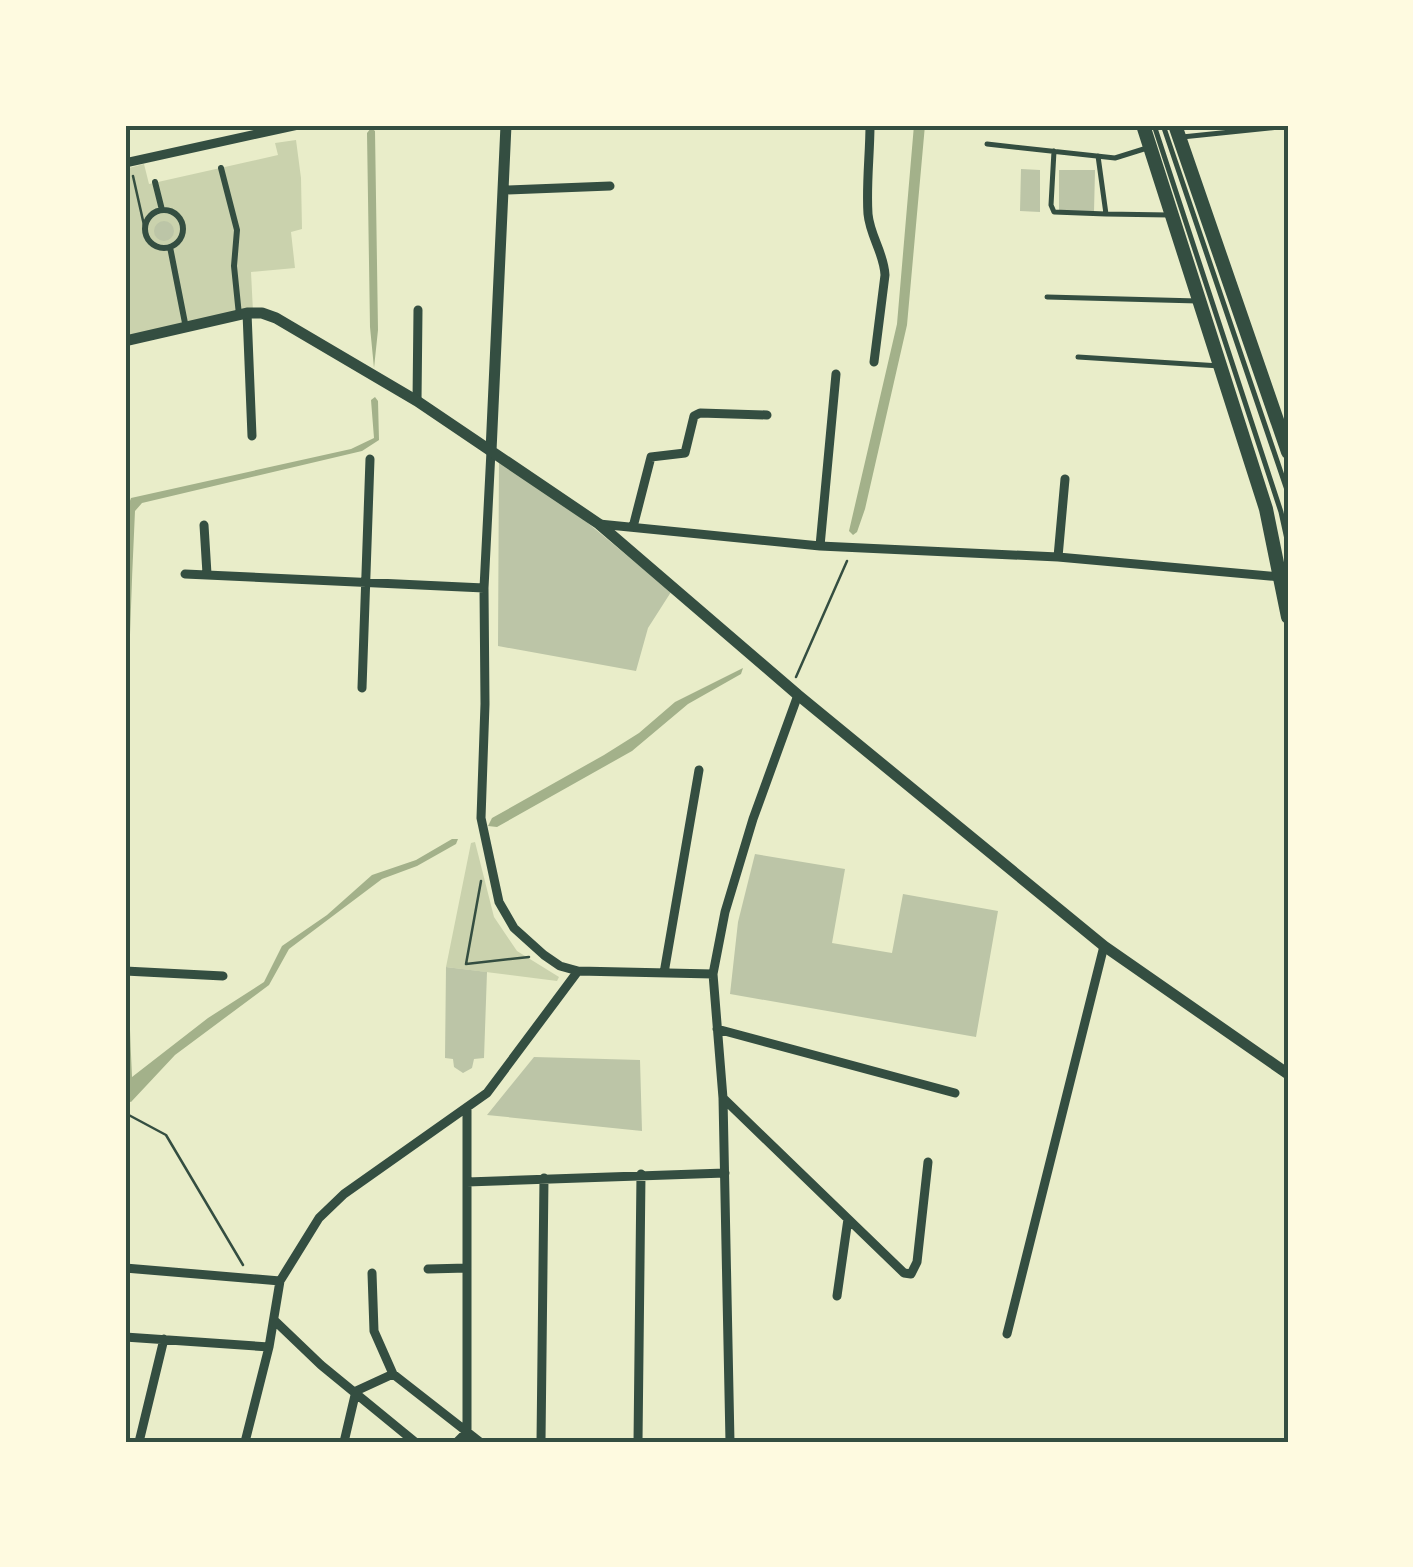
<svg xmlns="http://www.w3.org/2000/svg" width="1413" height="1567" font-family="'Alegreya Sans',sans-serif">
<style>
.green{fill:#cad2ad}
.water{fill:#a3b18a}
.building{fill:#bcc5a7}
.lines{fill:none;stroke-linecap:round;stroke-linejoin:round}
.path{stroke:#344e41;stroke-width:2.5}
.service{stroke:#344e41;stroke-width:5}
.pedestrian{stroke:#344e41;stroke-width:6}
.minor{stroke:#344e41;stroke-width:9}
.tertiary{stroke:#344e41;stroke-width:11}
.primary{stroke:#344e41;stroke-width:14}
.neatline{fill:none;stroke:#344e41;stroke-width:4}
</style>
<rect width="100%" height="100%" fill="#e9edc9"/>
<path class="green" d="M296,140L301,178L302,229L291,232L295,268L251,272L253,312L125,344V169L144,164L149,184L278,155L275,143Z
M475,842L494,917L517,951L559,977L557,981L446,967L471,843Z"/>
<path class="water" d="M914,125H925L907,325L865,509L857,532L853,535L849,531L897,324Z
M371,128L375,131L378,330L374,368L370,327L367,133Z
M375,397L378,401L379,440L362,451L142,503L135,511C126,699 123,889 132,1077L208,1018L264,982L282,946L327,915L372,875L416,860L452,839H458L456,844L417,866L382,879L289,949L269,985L175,1055L131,1102L125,1100L127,509L131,498L351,449L374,438L371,400Z
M743,668L741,674L688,704L632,751L497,827L488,826L492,818L604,755L639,733L675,702Z"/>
<path class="building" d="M1021,169L1040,170V212L1020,211Z
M1059,170H1095L1094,212H1059Z
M154 231a10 10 0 1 1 20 0a10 10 0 1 1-20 0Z
M499,461L583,519L671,592L648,628L636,671L498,646Z
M755,854L845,869L832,943L892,953L903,894L998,911L976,1037L730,994L738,922Z
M446,967L487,972L484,1058L474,1059L472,1068L463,1073L454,1067L453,1059L445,1058Z
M534,1057L640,1060L642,1131L487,1115Z"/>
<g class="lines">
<path class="path" d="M133,176L146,234
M796,677L847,561
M481,881L466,964L529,957
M125,1113L166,1135L243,1265"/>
<path class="service" d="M1154,125L1281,512L1288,544
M1163,125L1288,493
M1182,137L1288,126
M987,144L1115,158L1147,148
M1054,151L1051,205L1054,212L1106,214
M1098,156L1106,214L1169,215
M1047,297L1198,301
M1078,357L1220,366"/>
<path class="pedestrian" d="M221,168L237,230L234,266L239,315
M155,182L162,210
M145 229a19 19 0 1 1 38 0a19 19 0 1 1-38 0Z
M170,247L186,328"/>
<path class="minor" d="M870,125C870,154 866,185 868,214C870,236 884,253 885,275L874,362
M125,163L298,125
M505,190L610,186
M247,313L252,436
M417,401L418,310
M491,451L484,588L485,704L481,818L499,902L514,928L544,955L560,966L578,971L713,974
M599,524L820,546L1058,557L1281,577
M204,525L207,574
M633,527L651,457L685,453L694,416L700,413L767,415
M820,546L836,374
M1058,557L1065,479
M185,574L484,588
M362,688L370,459
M125,971L223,976
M664,973L699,770
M717,1029L955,1093
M723,1098L904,1273L911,1274L917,1262L928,1162
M467,1182L725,1173
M125,1268L280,1281
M428,1269L467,1268
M372,1273L374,1331L393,1374L480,1442
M837,1296L848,1219
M274,1320L321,1365L415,1442
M1007,1334L1104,946
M125,1337L269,1347
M139,1442L164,1339
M245,1442L269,1347L280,1281L319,1218L344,1194L487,1093L578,971
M344,1442L356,1391L393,1374
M457,1442L467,1432V1107
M541,1442L544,1178
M638,1442L641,1174
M730,1442L723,1098L713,974L725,912L753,819L798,695"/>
<path class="tertiary" d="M125,341L247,313H262L276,318L417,401L599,524L798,695L1104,946L1288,1074
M491,451L506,125"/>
<path class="primary" d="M1143,125L1266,509L1288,617
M1175,125L1288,452"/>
</g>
<rect width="1413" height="1567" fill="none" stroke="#fefae0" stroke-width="255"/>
<rect x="128" y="128" width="1158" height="1312" class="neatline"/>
</svg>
